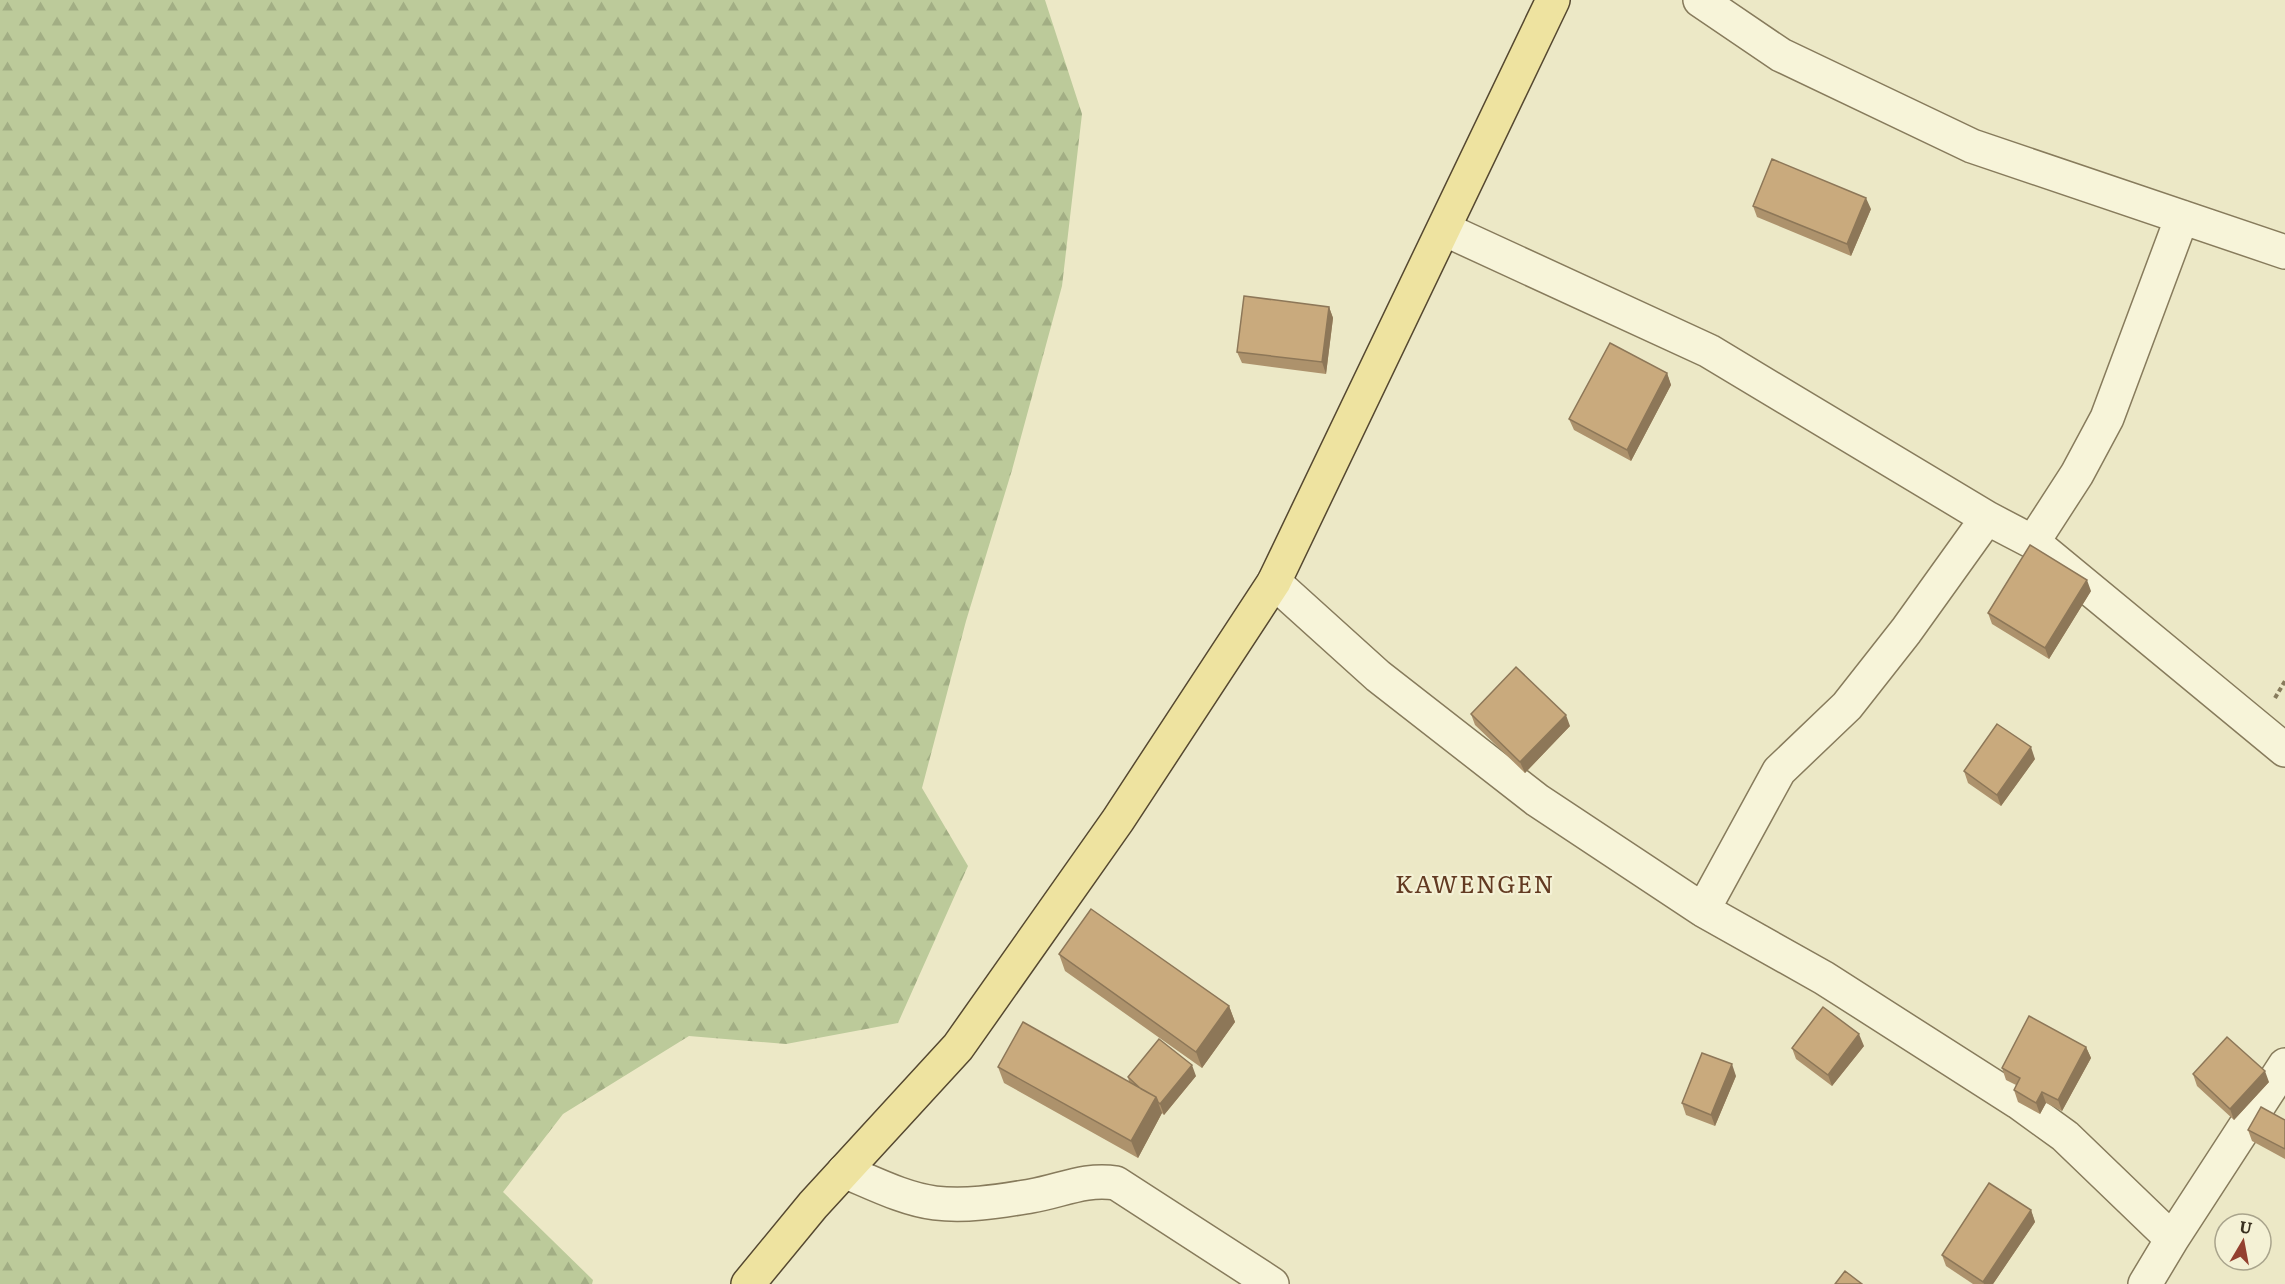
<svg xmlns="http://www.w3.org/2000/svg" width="2285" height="1284" font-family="Literata,serif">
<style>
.forest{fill:url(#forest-firs)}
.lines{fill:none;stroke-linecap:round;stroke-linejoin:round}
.minor-casing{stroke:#877b5c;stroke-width:36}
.major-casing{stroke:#554830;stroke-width:36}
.path{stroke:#877b5c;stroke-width:4;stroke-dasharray:4.5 3;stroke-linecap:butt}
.minor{stroke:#f7f4d9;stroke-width:33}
.major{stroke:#eee3a0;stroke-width:33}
.wall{fill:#ad926c}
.shaded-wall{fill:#8d7758}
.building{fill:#c9aa7d;stroke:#8d7758;stroke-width:1.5}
.labels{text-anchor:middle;stroke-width:4.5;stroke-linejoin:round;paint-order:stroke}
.quarter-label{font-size:24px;letter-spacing:1.5px;fill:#623a21;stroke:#f4f1d5}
</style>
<defs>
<pattern id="forest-firs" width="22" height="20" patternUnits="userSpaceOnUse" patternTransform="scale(1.5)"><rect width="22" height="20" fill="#bcca9a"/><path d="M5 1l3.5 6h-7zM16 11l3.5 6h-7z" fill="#a2ae84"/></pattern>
</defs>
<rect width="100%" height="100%" fill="#ece8c6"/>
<path class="forest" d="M0,0H1045L1082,114L1062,286L1012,470L966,621L922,788L968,866L898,1023L786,1044L689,1036L563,1114L503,1192L593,1280L592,1284H0Z"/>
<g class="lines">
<g class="minor-casing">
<path id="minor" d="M1700,0L1781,55L1972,146L2285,252
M1444,229L1709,351L1987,518L2033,542L2285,750
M2033,542L2077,474L2107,418L2182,217
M1274,582L1378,676L1537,800L1703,910L1824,978L2018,1102L2065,1136L2172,1239
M1703,910L1779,771L1847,706L1906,631L1987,518
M844,1171C873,1183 904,1199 935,1203C967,1207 1000,1201 1031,1196C1061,1191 1085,1178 1116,1183L1272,1284
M2145,1284L2172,1239L2285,1065"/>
</g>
<g class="major-casing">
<path id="major" d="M748,1284L813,1205L958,1047L1118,820L1274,582L1553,0"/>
</g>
<path class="path" d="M2275,698L2285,681"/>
<use href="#minor" class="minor"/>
<use href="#major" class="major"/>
</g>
<path class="wall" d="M1753,206L1871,209L1851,256L1757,217Z
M1329,307L1333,318L1326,374L1242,363L1237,352Z
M1667,373L1671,385L1631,461L1574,430L1569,419Z
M2091,591L2049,659L1992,624L1988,613Z
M1471,714L1570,726L1525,773L1475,725Z
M2035,759L2001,806L1968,783L1964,771Z
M1059,954L1229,1006L1235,1022L1202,1068L1065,971Z
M1864,1046L1832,1086L1796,1059L1792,1048Z
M2086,1047L2091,1058L2062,1111L2046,1103L2040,1114L2018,1102L2014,1090L2016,1085L2006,1080L2002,1068Z
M998,1067L1129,1082L1128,1077L1196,1076L1164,1115L1162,1113L1138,1158L1004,1083Z
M2193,1074L2269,1082L2234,1120L2197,1086Z
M1736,1076L1715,1126L1686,1115L1682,1103Z
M2285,1120V1159L2252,1141L2248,1130Z
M2031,1210L2035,1222L1993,1284H1973L1946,1266L1942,1255Z"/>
<path class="shaded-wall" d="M1866,198L1871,209L1851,256L1847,244Z
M1329,307L1333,318L1326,374L1322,362Z
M1667,373L1671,385L1631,461L1627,450Z
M2087,580L2091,591L2049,659L2045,648Z
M1566,715L1570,726L1525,773L1520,762Z
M2031,747L2035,759L2001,806L1997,795Z
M1229,1006L1235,1022L1202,1068L1196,1052Z
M1859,1034L1864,1046L1832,1086L1828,1075Z
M2086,1047L2091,1058L2062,1111L2058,1100Z
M1732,1064L1736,1076L1715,1126L1711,1115Z
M1192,1065L1196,1076L1164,1115L1160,1104Z
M2265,1071L2269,1082L2234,1120L2230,1109Z
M2042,1092L2046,1103L2040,1114L2036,1103Z
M1156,1097L1162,1113L1138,1158L1131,1141Z
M2031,1210L2035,1222L1993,1284H1984L1983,1282Z"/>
<path class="building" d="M1772,159L1866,198L1847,244L1753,206Z
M1244,296L1329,307L1322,362L1237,352Z
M1610,343L1667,373L1627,450L1569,419Z
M2030,545L2087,580L2045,648L1988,613Z
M1516,667L1566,715L1520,762L1471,714Z
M1997,724L2031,747L1997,795L1964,771Z
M1091,909L1229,1006L1196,1052L1059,954Z
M1823,1007L1859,1034L1828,1075L1792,1048Z
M2029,1016L2086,1047L2058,1100L2042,1092L2036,1103L2014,1090L2020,1078L2002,1068Z
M1023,1022L1156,1097L1131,1141L998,1067Z
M2227,1037L2265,1071L2230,1109L2193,1074Z
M1159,1039L1192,1065L1160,1104L1158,1102L1156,1097L1141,1089L1128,1077Z
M1702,1053L1732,1064L1711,1115L1682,1103Z
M2261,1107L2285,1120V1149L2248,1130Z
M1989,1183L2031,1210L1983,1282L1942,1255Z
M1845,1271L1862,1284H1835Z"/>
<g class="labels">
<g class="quarter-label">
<text x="1475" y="893">KAWENGEN</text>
</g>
</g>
<g transform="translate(2243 1242) rotate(10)"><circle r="28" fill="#f4f1d5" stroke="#a9a48c" stroke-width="1.5"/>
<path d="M0-4.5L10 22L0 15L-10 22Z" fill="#93402f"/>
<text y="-9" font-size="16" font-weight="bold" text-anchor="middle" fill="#38301f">U</text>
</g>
</svg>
